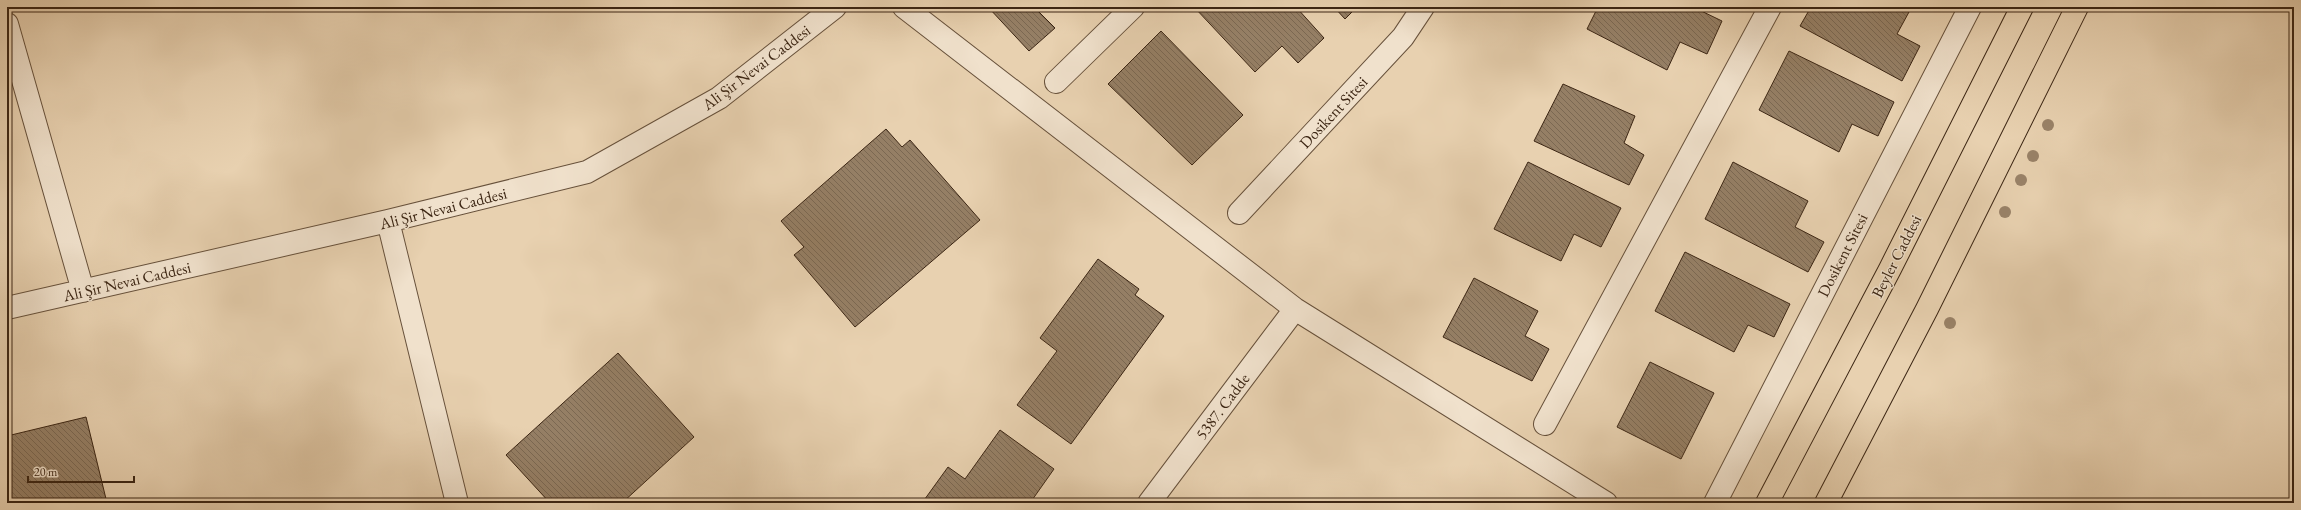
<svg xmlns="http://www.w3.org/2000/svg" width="2301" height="510" font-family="'EB Garamond',serif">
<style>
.building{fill:url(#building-back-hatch);stroke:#3c2614}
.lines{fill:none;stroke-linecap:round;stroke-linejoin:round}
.minor-casing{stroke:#67513b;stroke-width:24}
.major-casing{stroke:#3c2614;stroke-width:24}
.minor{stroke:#f0e1cc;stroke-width:22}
.major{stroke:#e8d1b0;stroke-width:22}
.tree{fill:#998268}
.labels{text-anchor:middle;stroke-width:3;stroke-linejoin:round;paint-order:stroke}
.street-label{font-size:16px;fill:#3c2614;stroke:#f0e1cc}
</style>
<defs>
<pattern id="building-back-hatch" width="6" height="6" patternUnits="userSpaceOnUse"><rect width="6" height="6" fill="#957f65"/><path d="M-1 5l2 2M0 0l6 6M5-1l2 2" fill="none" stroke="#7b6852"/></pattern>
</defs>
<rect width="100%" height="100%" fill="#e8d1b0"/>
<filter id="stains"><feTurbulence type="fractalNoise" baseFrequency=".005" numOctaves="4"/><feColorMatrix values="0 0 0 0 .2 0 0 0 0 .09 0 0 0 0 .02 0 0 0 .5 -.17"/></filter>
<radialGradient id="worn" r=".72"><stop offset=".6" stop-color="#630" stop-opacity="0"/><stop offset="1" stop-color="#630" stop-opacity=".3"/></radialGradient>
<path class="building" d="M988,7H1042L1038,11L1055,28L1029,51Z
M1194,7H1296L1324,38L1298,63L1282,46L1255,72Z
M1334,7H1357L1345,19Z
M1598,7H1693L1722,21L1707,54L1680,42L1667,70L1587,29Z
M1811,7H1900L1909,12L1897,34L1920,46L1902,81L1800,26Z
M1161,31L1243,115L1192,165L1108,84Z
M1789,51L1894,102L1878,136L1852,124L1839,152L1759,110Z
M1563,84L1635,116L1624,143L1644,155L1629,185L1534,141Z
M886,129L902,147L910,140L980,220L855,327L794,255L804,247L781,221Z
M1528,162L1621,208L1601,247L1574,234L1561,261L1494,229Z
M1733,162L1808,201L1795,227L1824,242L1808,272L1705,219Z
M1685,252L1790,304L1774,337L1748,325L1734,352L1655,311Z
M1098,259L1139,289L1135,295L1164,316L1071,444L1017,405L1057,351L1040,338Z
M1474,278L1538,311L1525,336L1549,349L1532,381L1443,337Z
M618,353L694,437L622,503H550L506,455Z
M1650,362L1714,393L1681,459L1617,427Z
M86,417L107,503H7V436Z
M1000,430L1054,469L1030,503H922L948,467L965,479Z"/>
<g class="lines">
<g class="minor-casing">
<path id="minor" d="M904,7L1295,309L1606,503
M7,24L83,291
M1056,82L1133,7
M1239,213L1403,37L1423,7
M388,221L457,503
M7,308L388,221L587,172L719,98L835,7
M1545,424L1770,7
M1149,503L1295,309
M1715,503L1970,7"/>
</g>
<g class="major-casing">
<path id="major" d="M1767,503L1890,269L2022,7
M1826,503L1927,309L2077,7"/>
</g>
<use href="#minor" class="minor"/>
<use href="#major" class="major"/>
</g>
<g class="tree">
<circle cx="2048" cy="125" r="6"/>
<circle cx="2033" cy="156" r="6"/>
<circle cx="2021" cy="180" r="6"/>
<circle cx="2005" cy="212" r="6"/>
<circle cx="1950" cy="323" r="6"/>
</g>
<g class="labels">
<g class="street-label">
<text transform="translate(756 67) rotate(-37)" y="6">Ali Şir Nevai Caddesi</text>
<text transform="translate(1333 112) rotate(-47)" y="6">Dosikent Sitesi</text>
<text transform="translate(443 208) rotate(-14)" y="6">Ali Şir Nevai Caddesi</text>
<text transform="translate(1842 255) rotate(-63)" y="6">Dosikent Sitesi</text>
<text transform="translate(1896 256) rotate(-63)" y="6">Beyler Caddesi</text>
<text transform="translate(127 281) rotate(-13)" y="6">Ali Şir Nevai Caddesi</text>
<text transform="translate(1222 406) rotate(-53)" y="6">5387. Cadde</text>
</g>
</g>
<rect width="2301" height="510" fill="none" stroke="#e8d1b0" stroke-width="24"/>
<rect x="8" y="8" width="2285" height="494" fill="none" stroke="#3c2614" stroke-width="2"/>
<rect x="12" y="12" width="2277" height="486" fill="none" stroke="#3c2614"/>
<path d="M28 476v6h106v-6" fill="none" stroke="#3c2614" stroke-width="2"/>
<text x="34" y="476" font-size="12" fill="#3c2614" stroke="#f0e1cc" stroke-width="3" paint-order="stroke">20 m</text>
<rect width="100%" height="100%" filter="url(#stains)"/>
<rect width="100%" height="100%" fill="url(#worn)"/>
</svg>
